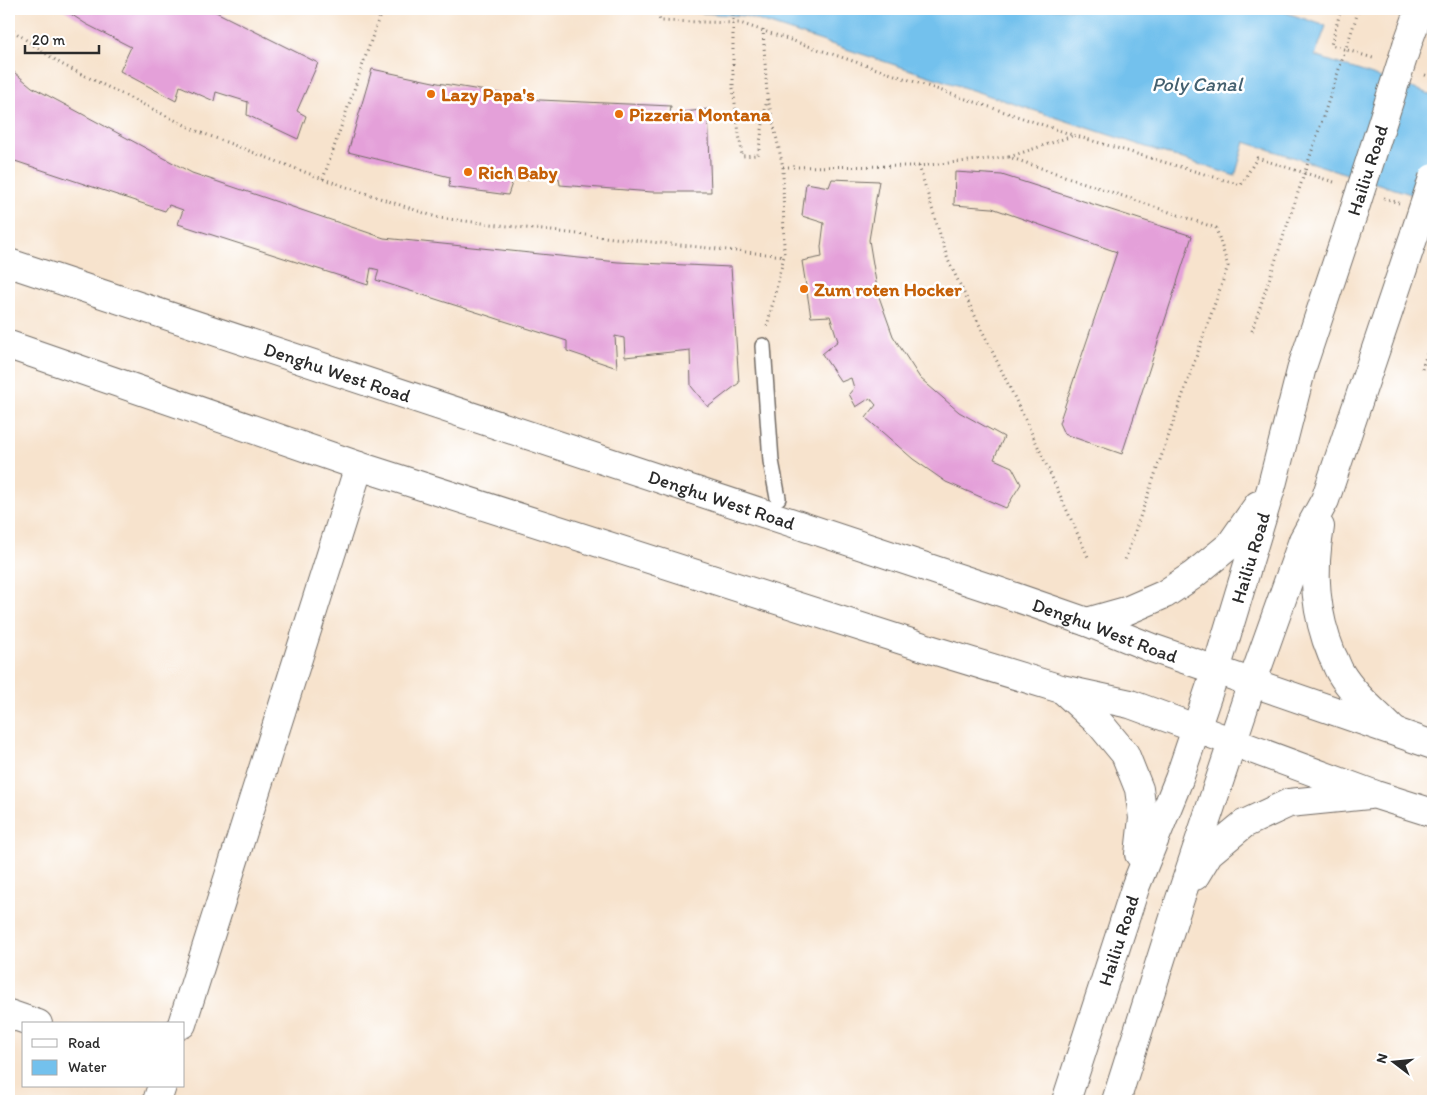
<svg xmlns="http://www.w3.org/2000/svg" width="1442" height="1110" font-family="Itim,sans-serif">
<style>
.water{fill:#73c1ed;stroke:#4f768c}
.building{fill:#e4a0d9}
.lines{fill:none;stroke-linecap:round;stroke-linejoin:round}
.lane-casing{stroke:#726b64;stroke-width:18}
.secondary-casing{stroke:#726b64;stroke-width:30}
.path{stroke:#726b64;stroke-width:3;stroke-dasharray:1 4;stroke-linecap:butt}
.lane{stroke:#fff;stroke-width:15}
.secondary{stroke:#fff;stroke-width:28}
.secondary-bridge-casing{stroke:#726b64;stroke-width:30;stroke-linecap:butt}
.path-bridge{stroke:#726b64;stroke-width:3;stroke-dasharray:1 4;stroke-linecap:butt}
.secondary-bridge{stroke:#fff;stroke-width:28}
.food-dot{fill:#e8710a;stroke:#fff;stroke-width:2}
.labels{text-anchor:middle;stroke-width:5;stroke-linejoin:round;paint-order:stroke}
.food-label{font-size:19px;font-weight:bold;fill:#c56008;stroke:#fff;text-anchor:start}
.street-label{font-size:19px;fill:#2b2b2b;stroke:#fff}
.water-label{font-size:20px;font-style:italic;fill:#44606f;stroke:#fff}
</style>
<rect width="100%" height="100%" fill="#fff"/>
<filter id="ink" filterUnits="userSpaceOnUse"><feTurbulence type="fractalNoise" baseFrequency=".02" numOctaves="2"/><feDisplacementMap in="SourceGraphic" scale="10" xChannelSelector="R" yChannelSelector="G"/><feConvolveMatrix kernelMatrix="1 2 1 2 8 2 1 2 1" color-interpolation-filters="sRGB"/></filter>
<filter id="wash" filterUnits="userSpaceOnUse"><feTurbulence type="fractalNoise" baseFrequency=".0096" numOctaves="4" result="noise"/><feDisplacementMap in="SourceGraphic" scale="20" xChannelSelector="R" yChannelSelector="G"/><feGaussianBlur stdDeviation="1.12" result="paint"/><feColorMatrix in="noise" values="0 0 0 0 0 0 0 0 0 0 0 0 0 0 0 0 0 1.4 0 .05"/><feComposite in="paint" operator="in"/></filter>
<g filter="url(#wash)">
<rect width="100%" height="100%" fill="#f7e3cd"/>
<path class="water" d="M674,9H1275L1326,26L1315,56L1433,95V201L1245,142L1235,176L745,16L674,11Z"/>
<g id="blocks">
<path class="building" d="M63,9H210L318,63L297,111L306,116L298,139L247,115L248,102L216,92L214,101L180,86L176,101L120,71L131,47L86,24Z
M9,68L32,87L192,173L384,238L618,262L731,267L739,383L708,407L691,386L690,350L625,357L624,338L615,336L617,368L567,351V341L376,280L379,270L371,268L368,285L178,224L183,210L169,205L165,211L9,159Z
M372,69L438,83L540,100L671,106L670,114L708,109L711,192H652L560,185L559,178L513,180L508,195L449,187L450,177L348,152Z
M955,172L1002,175L1192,236L1122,454L1064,434L1059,423L1117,252L992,208L954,205Z
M832,179L879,181L869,240L878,294L893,336L920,378L959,412L1004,437L994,459L1012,467L1021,484L1006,508L946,482L913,459L866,418L876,405L870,398L856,407L849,394L854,388L851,378L841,382L822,354L838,341L830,316L811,317L802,261L822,257L821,247L824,223L802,216L806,183L829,187Z"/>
</g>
</g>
<g filter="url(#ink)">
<use href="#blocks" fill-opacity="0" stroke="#726b64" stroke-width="1"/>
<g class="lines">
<g class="lane-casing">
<path id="lane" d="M763,346L771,461L778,498"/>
</g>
<g class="secondary-casing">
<g id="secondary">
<path d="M1407,45L1420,9"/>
<path id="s1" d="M9,263L992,589L1087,622L1152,648L1433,745"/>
<path d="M9,345L359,466L933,650L1061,689L1130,704L1376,795L1433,813"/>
<path d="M1320,527C1312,570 1315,614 1332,655C1335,660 1337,667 1340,672C1353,694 1374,711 1392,729"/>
<path d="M1087,622L1126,611L1165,594L1192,576L1230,545L1258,505"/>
<path d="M1063,690L1101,725L1125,754L1139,789L1143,818L1139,854"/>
<path d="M1195,876L1209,853L1244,824L1289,803L1369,795"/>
<path d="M9,1014L38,1024"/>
<path d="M182,1024L359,466"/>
<path d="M157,1101L162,1086"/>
<path id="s2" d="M1066,1101L1136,885L1179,779L1216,670L1272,485L1302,367L1354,211"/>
<path d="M1116,1101L1179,902L1252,683L1303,540L1325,500L1415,233"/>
</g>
</g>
<path class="path" d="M609,9L610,12L644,9
M657,9L660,21L740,23L1073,135L1241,185L1257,158L1337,183
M1341,9L1331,45L1376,59
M9,28L61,64L197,131L323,179L439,218L595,236L784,256
M763,29L767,95L783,167L784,256L767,327
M1425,75L1433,78
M733,88L742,156L758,155L767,98
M1009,157L1072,136
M919,166L948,260L1035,440L1089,559
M783,167L919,166L1009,157L1216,228L1228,266L1125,560
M323,179L382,9
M1384,198L1399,203
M1422,369L1433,335"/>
<use href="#lane" class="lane"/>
<use href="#secondary" class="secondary"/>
<g class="secondary-bridge-casing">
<path id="secondary-bridge" d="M1354,211L1407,45
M1415,233L1433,178"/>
</g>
<path class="path-bridge" d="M733,9V88
M1252,331L1359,9"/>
<use href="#secondary-bridge" class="secondary-bridge"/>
</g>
</g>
<g class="food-dot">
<circle cx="431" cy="94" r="5"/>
<circle cx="619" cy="114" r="5"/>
<circle cx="468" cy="172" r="5"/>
<circle cx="804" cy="289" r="5"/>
</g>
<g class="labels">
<g class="food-label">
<text x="441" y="101">Lazy Papa's</text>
<text x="629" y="121">Pizzeria Montana</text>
<text x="478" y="179">Rich Baby</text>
<text x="814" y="296">Zum roten Hocker</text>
</g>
<g class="street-label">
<text transform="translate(1367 170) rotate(-72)" y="7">Hailiu Road</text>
<text dy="7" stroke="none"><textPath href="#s1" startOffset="346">Denghu West Road</textPath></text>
<text dy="7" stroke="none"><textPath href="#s1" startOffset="751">Denghu West Road</textPath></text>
<text dy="7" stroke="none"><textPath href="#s2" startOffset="574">Hailiu Road</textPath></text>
<text dy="7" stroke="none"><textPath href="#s1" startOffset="1156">Denghu West Road</textPath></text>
<text dy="7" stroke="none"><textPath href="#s2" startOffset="169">Hailiu Road</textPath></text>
</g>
<g class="water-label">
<text x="1197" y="91">Poly Canal</text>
</g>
</g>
<rect width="1442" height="1110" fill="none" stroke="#fff" stroke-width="30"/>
<rect x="22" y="1022" width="162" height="65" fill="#ffffff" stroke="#aaaaaa"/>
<rect x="32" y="1039" width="25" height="8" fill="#ffffff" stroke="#aaaaaa"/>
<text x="68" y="1048" font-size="15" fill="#2b2b2b">Road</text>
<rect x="32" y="1060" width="25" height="15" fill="#73c1ed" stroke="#aaaaaa"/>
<text x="68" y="1072" font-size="15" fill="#2b2b2b">Water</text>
<g transform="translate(1394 1062) rotate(286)" stroke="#ffffff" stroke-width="4" paint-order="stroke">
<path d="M0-4L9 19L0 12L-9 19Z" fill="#2b2b2b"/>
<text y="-8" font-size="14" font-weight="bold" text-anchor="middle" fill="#2b2b2b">N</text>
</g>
<path d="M25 45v8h74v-8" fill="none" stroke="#2b2b2b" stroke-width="2.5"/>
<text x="32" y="45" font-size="15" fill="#2b2b2b" stroke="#ffffff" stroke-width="4" paint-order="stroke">20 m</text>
</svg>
